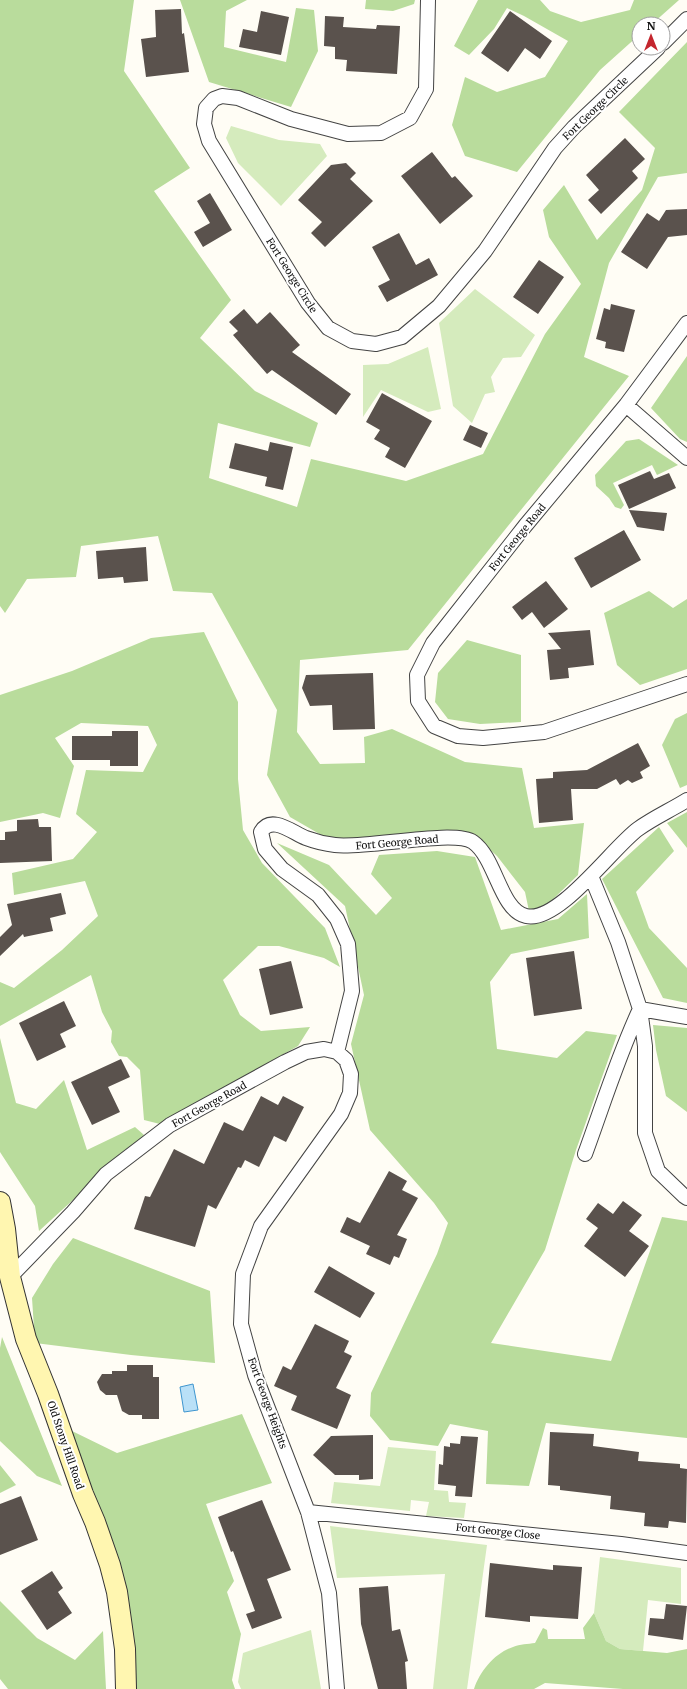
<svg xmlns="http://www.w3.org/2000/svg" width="687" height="1689" font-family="Merriweather,serif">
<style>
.green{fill:#d5ebbd}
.forest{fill:#b9dc9c}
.water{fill:#b9e0f7;stroke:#3f96cf}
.building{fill:#5a524d}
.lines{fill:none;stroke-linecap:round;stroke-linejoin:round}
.street-casing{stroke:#444;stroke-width:16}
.secondary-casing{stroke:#333;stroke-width:22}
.street{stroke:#fff;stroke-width:14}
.secondary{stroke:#fff6b0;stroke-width:20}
.labels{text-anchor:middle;stroke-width:4;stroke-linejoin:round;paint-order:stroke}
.street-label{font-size:10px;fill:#111;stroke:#fff}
</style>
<rect width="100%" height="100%" fill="#fffdf5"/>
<path class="green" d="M231,126L279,140L320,144L327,156L281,206L238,163L226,138Z
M475,289L535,335L521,357L503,358L491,377L495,392L485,394L472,423L453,406L439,323Z
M428,347L441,409L428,412L381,390L363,417V365L388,364Z
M388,1447L436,1451L434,1490L448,1491L449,1502L466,1503L464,1518L426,1516L429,1502L411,1500L410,1511L331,1503L334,1482L380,1486Z
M330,1526L487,1545L467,1689H433L445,1574L337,1578Z
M600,1557L681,1568V1604L648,1600L643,1651L620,1649L606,1641L594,1613Z
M311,1630L321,1689H241L238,1682L243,1653Z"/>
<path class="forest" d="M0,0H134L124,71L190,168L154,191L231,300L200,338L255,391L318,423L310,447L218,423L209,478L297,507L311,459L406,481L483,454L545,334L581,284L549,237L543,210L564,185L597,240L642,190L655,148L619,112L687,42V173L658,177L609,263L584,357L629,376L408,650L300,660L297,732L320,764L365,763L364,737L392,729L465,762L522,768L534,828L584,823L578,875L547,905L529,911L525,892L497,856L474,835L356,840L323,836L290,817L267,775L277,710L212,593L173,591L158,536L81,546L76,577L27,579L5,613L0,606Z
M180,0H247L226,11L224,47L286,62L296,8L314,10L318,51L291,107L209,82Z
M366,0H415L414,4L393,11L365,9Z
M478,0H540L550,11L581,22L630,10L634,0H679L652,24H639V35L600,70L517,172L465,156L452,125L465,77L497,92L545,77L568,41L524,16L507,8L494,29L469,55L454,46Z
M687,356V442L680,439L651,408Z
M639,439L678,465L657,475L652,465L613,483L624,505L621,509L615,507L609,498L596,486L595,475L626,441Z
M649,591L673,608L687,599V669L640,685L617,665L604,613Z
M204,632L238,702V779L243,830L262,863L325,928L340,967L324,958L279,946H258L223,980L240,1015L261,1031L310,1027L298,1046L160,1124L144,1120L140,1070L127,1057L119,1056L111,1042L112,1031L102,1012L91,975L0,1026V982L14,988L62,950L98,916L85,881L14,895L12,873L73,859L97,832L76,814L86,770L143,772L157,745L148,726L81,723L55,738L74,766L60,818L43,813L0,822V695L72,671L151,638Z
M467,640L521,655V722L480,724L448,719L435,702L438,673Z
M687,713V785L680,788L662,745L675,719Z
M687,812V848L667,823Z
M659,827L674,851L636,892L649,928L687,968V1003L663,998L602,879Z
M277,843L329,865L376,915L392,898L371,874L379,855L437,851L475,857L501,930L558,919L587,894L589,938L511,954L490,982L497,1049L557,1058L586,1031L617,1035L576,1150L545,1250L491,1343L611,1361L662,1217L687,1221V1438L546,1423L529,1486L486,1484L488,1431L450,1424L438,1446L390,1440L370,1416L371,1393L437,1254L448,1223L434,1203L370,1130L351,1044L364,995L345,906Z
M653,1025L687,1028V1112L666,1096L656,1050Z
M0,1038L16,1103L36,1109L64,1080L87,1150L135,1127L144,1135L39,1231L35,1206L0,1152Z
M73,1238L210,1291L215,1363L131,1355L35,1343L32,1298L53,1264Z
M2,1337L62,1486L37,1476L0,1441V1348Z
M242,1414L272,1483L206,1504L234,1581L227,1592L241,1634L232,1680L235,1689H135L116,1554L70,1430L117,1453Z
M0,1465L16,1485L0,1493Z
M0,1601L37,1638L75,1660L103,1631L106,1689H8L0,1679Z
M594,1613L606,1641L620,1649L667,1653L687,1649V1689H623L545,1683L534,1689H474C480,1671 495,1653 513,1647C520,1644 528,1644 535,1643L543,1628L547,1630L548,1639H585L583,1628Z"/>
<path class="water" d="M193,1384L198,1410L184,1412L180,1387Z"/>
<path class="building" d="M181,9L182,34L184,33L189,72L146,77L141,39L156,37L155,10Z
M261,11L289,17L281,55L239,47L243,29L257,32Z
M510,11L552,41L540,59L525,48L508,72L481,53Z
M325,16L344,17L343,27L376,29L377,25L400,26L397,74L346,71L347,60L335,59V47L324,46Z
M625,138L645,159L632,171L638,178L601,214L588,200L599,190L586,175Z
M432,152L452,178L455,176L473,196L440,224L401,176Z
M346,163L356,173L350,179L373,201L325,247L311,233L322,222L298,200L331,165Z
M210,193L232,230L203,247L194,232L210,223L197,201Z
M687,209V235L668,237L647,269L621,252L647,213L659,221L666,210Z
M399,233L416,265L429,258L438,275L387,302L378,286L390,280L372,247Z
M539,260L564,277L538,314L513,297Z
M611,304L635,310L624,352L605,348L606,342L596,339L604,308L610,310Z
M244,309L257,324L270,312L300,345L292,352L351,394L336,415L272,370L267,374L233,335L238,331L229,322Z
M382,393L432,421L405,468L385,457L390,448L374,439L380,430L366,422Z
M470,425L488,433L481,448L463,440Z
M270,442L293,447L283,490L265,486L267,477L229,468L235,443L268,451Z
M650,471L654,479L669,473L676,488L629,509L618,485Z
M629,510L667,513L664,531L637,527Z
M624,530L641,560L591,588L574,558Z
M146,547L148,581L124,583L123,577L98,579L96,551Z
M546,581L568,609L544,628L532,612L522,620L512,607Z
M590,630L594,665L568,668L569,678L550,680L547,650L561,649L548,633Z
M373,673L375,729L333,730L332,705L310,706L302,688L306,675Z
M112,731H138V766H110V760H72V736H112Z
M638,743L650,766L640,772L643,778L632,783L628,780L620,785L616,779L597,789H571L573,820L539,823L536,779L553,778V772L587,770Z
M38,819L39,827H51L52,861L0,863V840H5V832L17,831V820Z
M61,893L66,914L50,918L53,931L24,937L23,934L0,956V937L12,925L7,904Z
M574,951L582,1009L534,1016L526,958Z
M291,961L303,1008L270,1015L259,969Z
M64,1001L76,1026L60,1034L66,1047L37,1061L19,1023Z
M121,1059L130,1077L108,1087L120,1112L92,1125L71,1082Z
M261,1096L278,1105L283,1096L304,1107L286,1142L274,1136L259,1167L245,1160L241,1168L238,1167L216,1209L208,1205L195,1247L134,1229L145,1196L150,1197L174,1149L204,1164L224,1122L243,1131Z
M389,1171L407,1181L402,1190L418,1198L397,1235L407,1239L399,1258L394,1256L390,1265L366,1254L370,1246L340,1232L347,1217L360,1223Z
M623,1201L642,1215L629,1231L649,1246L625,1277L584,1246L598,1228L586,1219L598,1203L613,1214Z
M329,1266L375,1293L360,1318L314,1292Z
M315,1324L349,1341L344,1352L352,1356L336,1388L351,1395L337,1429L291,1410L297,1396L274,1386L283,1366L291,1370Z
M127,1365H153V1377H159V1419H142V1415H129L122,1411L117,1395H106L100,1390L97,1382L102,1374H112V1371H127Z
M550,1432L594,1434L593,1446L639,1452L638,1461L680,1464V1468L687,1469L686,1523L669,1521L668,1528L644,1526L645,1513L610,1509L611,1496L560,1490V1486L548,1485Z
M373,1435V1479L359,1480V1475H335L313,1455L331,1436Z
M461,1436L478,1437L472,1497L455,1496L456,1486L438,1484L439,1464L443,1465L444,1446L450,1447V1443L460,1444Z
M21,1496L38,1540L0,1555V1504Z
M262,1500L291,1570L267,1579L282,1618L252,1629L246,1614L255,1611L233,1551L231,1552L218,1517Z
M490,1563L553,1570V1565L582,1567L578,1619L530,1616V1622L485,1617Z
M52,1571L63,1588L58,1592L72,1613L47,1630L21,1591Z
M388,1586L392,1631L400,1629L408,1661L405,1662L407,1689H378L361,1624L359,1588Z
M666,1604L687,1606L683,1640L648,1635L650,1618L664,1619Z"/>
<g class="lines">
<g class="street-casing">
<path id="street" d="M428,0L426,89L410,118L381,133L348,134L291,119L238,98L222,96L214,99L206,108L204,124L209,141L308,303L328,328L352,341L376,344L402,337L439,306L485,251L555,148L574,127L658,48
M663,43L687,19
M687,323L626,405L525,526L433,643L417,675L418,701L434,726L458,736L483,738L544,732L687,684
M626,405L687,458
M591,876L618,942L640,1009L645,1046V1133L658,1171L684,1196L687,1198
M640,1009L687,1017
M337,1052L346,1060L351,1074L350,1093L341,1114L261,1226L243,1274L241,1324L255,1375L308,1512L329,1593L337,1689
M585,1154C603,1105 618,1056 640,1009
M10,1277L73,1212L106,1174L170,1125L285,1062L306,1052L324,1049L337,1052L352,991L348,944L337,919L318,895L282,869L265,849L261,832C271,814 293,833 306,838C314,841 326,844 335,845C366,849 454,829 473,842C496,858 500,910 526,916C558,924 613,847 638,829C653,818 671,810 687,800
M308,1512L621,1544L687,1553"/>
</g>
<g class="secondary-casing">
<path id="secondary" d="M0,1202L5,1229L10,1277L26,1339L48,1394L83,1494L95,1522L110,1565L117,1592L125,1649L126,1689"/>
</g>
<use href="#street" class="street"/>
<use href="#secondary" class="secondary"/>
</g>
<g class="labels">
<g class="street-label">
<text transform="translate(595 108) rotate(-44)" y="4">Fort George Circle</text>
<text transform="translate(292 275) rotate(58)" y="4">Fort George Circle</text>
<text transform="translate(517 537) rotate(-51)" y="4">Fort George Road</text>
<text transform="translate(397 842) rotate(-5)" y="4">Fort George Road</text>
<text transform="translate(209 1104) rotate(-29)" y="4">Fort George Road</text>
<text transform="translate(268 1403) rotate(70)" y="4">Fort George Heights</text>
<text transform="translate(66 1445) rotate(71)" y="4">Old Stony Hill Road</text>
<text transform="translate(498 1531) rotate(6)" y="4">Fort George Close</text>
</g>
</g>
<g transform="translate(651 36)"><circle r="19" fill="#ffffff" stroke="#a0a0a0"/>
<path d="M0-3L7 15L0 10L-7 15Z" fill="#c4262e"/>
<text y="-6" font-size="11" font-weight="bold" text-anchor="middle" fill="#111111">N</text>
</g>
</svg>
